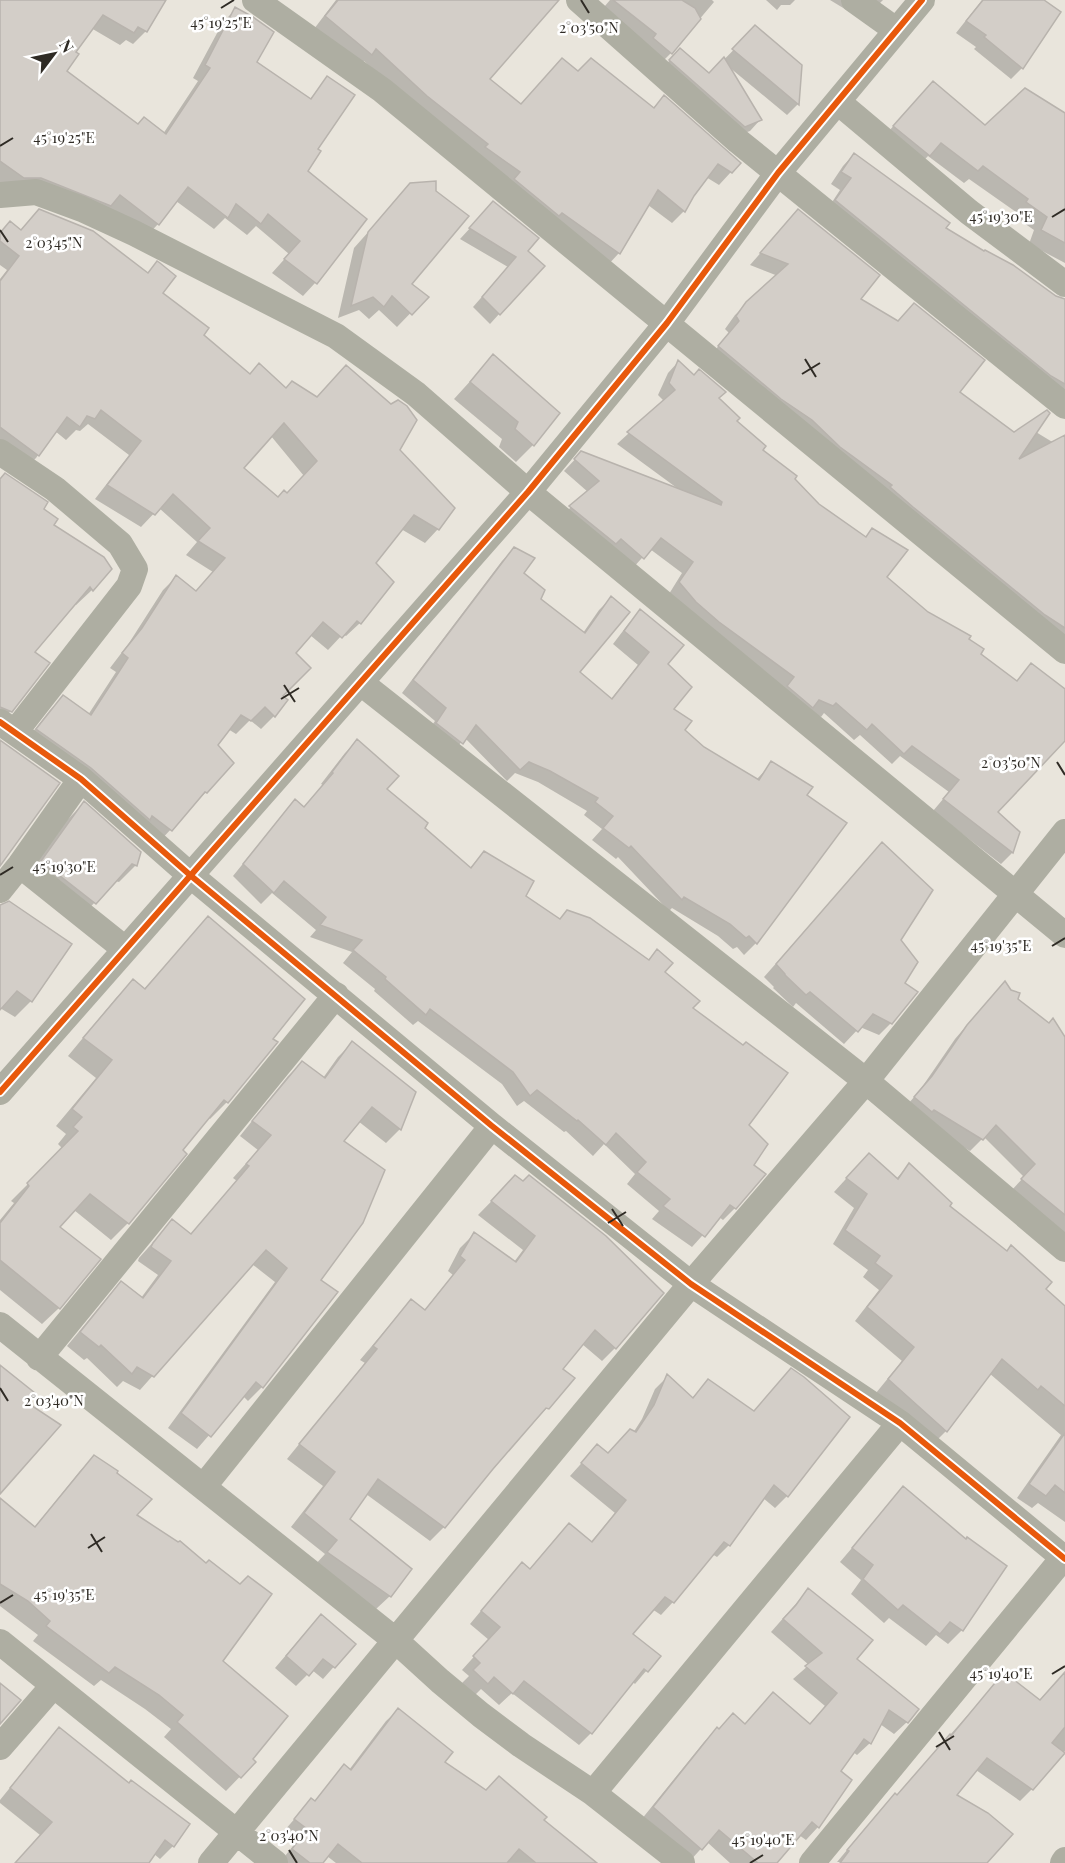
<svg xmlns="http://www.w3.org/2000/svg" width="1065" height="1863" font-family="'Playfair Display',serif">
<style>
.shadow{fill:#0003;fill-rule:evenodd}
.building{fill:#d3cec8;stroke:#b8b3ad;stroke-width:1.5;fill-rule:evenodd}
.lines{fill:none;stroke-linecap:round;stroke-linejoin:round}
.street{stroke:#aeaea2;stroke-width:26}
.cycleway-casing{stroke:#fff;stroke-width:10}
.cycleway{stroke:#e8590c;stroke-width:6}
.ticks{fill:none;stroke:#2f2b25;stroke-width:2}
.ticks-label{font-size:15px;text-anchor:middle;fill:#2f2b25;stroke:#fff;stroke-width:5;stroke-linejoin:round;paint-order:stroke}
</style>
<rect width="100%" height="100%" fill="#e9e5dc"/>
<path class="shadow" d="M0,0H164L146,31L133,44L126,40L120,45L91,28L74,52L64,71L138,125L163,134L198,81L193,78L223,22L236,9L256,63L309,100L328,78L316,149L306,172L365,219L315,283L303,296L272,273L289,254L256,226L247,235L225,218L214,229L176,201L158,224L146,237L0,183Z
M336,0H557L488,80L520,106L578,73L652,109L664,97L731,172L719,185L706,177L684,211L672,223L648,205L619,253L607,266L415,108L364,61L358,66L314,29Z
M610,0H712L714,2L671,53L651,73L593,20Z
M766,0H795L790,5H781L777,10Z
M830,0H883L863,20Z
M982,0H1042L1022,68L1011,79L974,49L976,47L956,33Z
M755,28L800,65L798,104L787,115L729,67L760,120L750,131L733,137L660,71L670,60L709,75Z
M920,96L985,127L1065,115V263L1029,244L1034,230L1014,216L1016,212L969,179L964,183L928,156L916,169L881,140Z
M854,154L1065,324V408L825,213L840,190L831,184L843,166Z
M411,184L410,284L426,297L397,327L379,310L369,319L359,310L338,318L354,248Z
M39,211L147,274L157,263L161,293L202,335L249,375L259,365L285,390L398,450L453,508L438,529L425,543L401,529L374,563L392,582L360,623L346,636L343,634L328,650L310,635L294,653L274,716L261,729L250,720L236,734L228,729L217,745L206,792L157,844L24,743L50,710L63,697L88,715L116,672L110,668L129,643L163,590L176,577L195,592L213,572L186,555L197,542L159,508L141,527L95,499L129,455L88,424L80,431L76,430L66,440L55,431L36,458L23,471L0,454V279L7,270L0,265V233L10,223L20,231ZM271,436L304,476L287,494L277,498L242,468Z
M484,213L543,266L490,324L473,307L508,267L460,239Z
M787,223L859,300L958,392L1014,434L1026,426L1054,443L1065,436V646L708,359L729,333L725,329L735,315L778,276L750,265Z
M493,356L533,445L516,462L499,447L502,439L454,399Z
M678,362L717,399L761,450L818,505L864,538L873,530L884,577L927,613L966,639L979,655L1016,682L1031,665L1065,705V739L996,813L1019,833L1012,853L1001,864L933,811L949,792L900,756L892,764L860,735L854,740L824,713L821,717L808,711L669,594L682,573L650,549L632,569L559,518L588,492L564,471L581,453L677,488L617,444L664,401L658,395L668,373Z
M0,480L42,510L92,590L76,605L75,603L32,652L11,711L0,721Z
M514,549L522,573L539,600L583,633L599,610L611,598L578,672L611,699L638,665L613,644L629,623L641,611L666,664L672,709L683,731L703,748L756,780L772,763L805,796L845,823L756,943L744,955L737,947L733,949L718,936L672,908L669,911L618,857L616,859L592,840L602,829L584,815L587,811L538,782L515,773L507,781L465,738L450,755L425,735L435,721L402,693L502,561Z
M357,741L385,790L423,828L469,869L484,852L524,896L559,920L647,961L657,951L663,972L691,1008L747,1125L752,1165L764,1174L735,1208L723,1220L719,1217L692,1247L652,1219L659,1211L627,1184L635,1174L604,1144L593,1156L566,1131L564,1132L524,1101L517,1106L502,1084L418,1021L413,1025L374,991L375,989L343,963L352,952L310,937L316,930L272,893L261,904L233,876L284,813L295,801L303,808L323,785L321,784L345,753Z
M84,803L136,865L119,882L115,881L78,920L25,879L67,820Z
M870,857L903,983L891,1023L879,1035L860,1027L844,1044L796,1003L793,1007L773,988L774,987L764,977Z
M0,906L31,1001L15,1017L0,1008Z
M208,918L271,1039L227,1102L210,1119L208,1117L181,1151L185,1154L128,1223L111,1240L74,1210L58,1227L59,1308L42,1324L0,1290V1220L14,1203L11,1201L63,1149L58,1144L66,1134L56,1126L96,1078L68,1056L116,998L133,981L143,990Z
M993,995L1016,999L1063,1037L1065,1035V1237L1010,1192L1024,1177L984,1137L970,1151L903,1110L920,1090L955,1039Z
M352,1043L414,1093L400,1129L386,1143L358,1121L342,1141L319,1280L335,1292L262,1387L248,1401L243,1396L197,1449L168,1428L275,1282L252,1264L140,1390L123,1381L117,1387L87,1358L84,1360L67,1346L108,1297L122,1283L141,1298L158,1275L138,1261L139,1258L172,1221L190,1235L237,1181L233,1178L258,1150L240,1136L288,1076L302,1063L323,1078L338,1057Z
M909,1165L948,1206L1065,1308V1522L1038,1503L1032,1508L1017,1498L1061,1435L989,1373L946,1431L933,1444L876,1393L902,1361L855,1321L879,1290L863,1277L868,1270L833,1244L854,1208L834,1192L855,1169L896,1179Z
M515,1177L615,1348L602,1361L582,1344L561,1369L547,1408L492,1468L444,1527L430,1541L366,1494L348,1519L390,1596L376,1609L314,1566L325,1554L291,1527L323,1486L287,1459L365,1363L360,1360L398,1315L412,1301L424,1311L453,1275L448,1271L460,1248L474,1234L514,1262L523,1250L478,1215Z
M667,1377L692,1398L708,1381L787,1496L775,1508L763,1498L729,1545L717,1557L712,1554L673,1602L661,1615L652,1609L631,1634L659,1656L635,1684L632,1681L591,1733L579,1745L512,1693L499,1705L481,1689L475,1695L462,1683L469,1676L462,1670L489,1640L470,1624L510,1576L529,1570L557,1537L590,1543L615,1513L570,1476L597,1446L607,1455L633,1433L642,1419L655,1389Z
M94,1457L135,1516L221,1661L251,1759L254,1762L226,1791L164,1737L171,1729L145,1709L101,1680L94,1686L33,1641L38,1635L0,1606V1500L34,1528L80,1471Z
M903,1488L991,1589L962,1630L948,1644L936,1635L926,1646L889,1618L884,1623L851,1594L861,1580L840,1562Z
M808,1590L855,1659L907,1722L894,1734L880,1724L870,1743L857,1755L853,1752L839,1772L818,1827L806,1840L799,1835L775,1863H730L707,1842L689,1862L641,1820L704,1742L717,1729L744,1725L773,1694L809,1725L825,1706L793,1679L809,1665L771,1632Z
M310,1627L354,1644L323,1679L312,1670L296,1686L275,1668Z
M1065,1672V1751L1032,1789L1020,1801L976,1770L954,1796L987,1863L837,1862L883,1807L895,1795L896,1796L1004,1674L1039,1701Z
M398,1710L443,1762L486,1791L542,1820L588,1863H336L327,1856L321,1863H284L281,1861L297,1841L284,1831L311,1800L314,1802L344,1766L349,1770L386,1721Z
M59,1729L129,1785L188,1824L173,1846L160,1859L154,1854L147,1863H16L40,1835L0,1803V1800L47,1742Z"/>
<path class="building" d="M0,0H166L147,32L138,27L134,33L103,15L76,52L79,54L67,71L138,124L144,117L166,134L210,68L205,65L235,7L253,17L274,32L257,62L311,99L327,76L355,95L318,149L321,151L308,171L367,219L317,284L284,259L300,241L268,214L261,224L236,204L228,218L188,187L159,225L120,195L111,206L41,178H24L0,161Z
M338,0H559L490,79L521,104L562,58L578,71L591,58L654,108L664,95L741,163L732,173L718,164L694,196L685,212L658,190L620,254L562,213L559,216L514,179L520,172L485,147L488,144L427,96L376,49L372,55L325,16Z
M613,0H682L695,8L701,19L672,54L653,38L656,34Z
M983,0H1044L1061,12L1023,69L984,37L986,35L966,21Z
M755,25L802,65L799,105L732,49Z
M680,48L709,73L724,57L762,120L745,127L669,60Z
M933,81L985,125L1025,88L1065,113V243L1041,230L1047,217L1026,202L1028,199L983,166L978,171L941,143L930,156L893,126Z
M854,153L950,223L946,228L984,251L985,250L1013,265L1056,296L1065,299V384L1051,376L835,200L851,178L841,172Z
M436,181V191L469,216L412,284L429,297L412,315L392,296L384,307L373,297L351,306L368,232L410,183Z
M493,201L539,238L528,251L545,266L500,315L482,297L516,257L469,228Z
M39,209L93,231L148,273L157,261L160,263L176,276L163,293L209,328L204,335L250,374L259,363L286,388L292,381L317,397L346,365L391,404L398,400L407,406L417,420L400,450L455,508L439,530L414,515L376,563L394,582L361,624L357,621L342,638L323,622L296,653L311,668L283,696L288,700L275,717L265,707L251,721L241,715L218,745L234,763L207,793L205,792L172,831L152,816L150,820L91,768L36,729L63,695L91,715L128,658L122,653L142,628L176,575L196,591L225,558L198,541L210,528L173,494L155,515L107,485L141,441L101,410L95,419L87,416L80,427L67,417L39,456L0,427V281L19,256L0,241V233L10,221L21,230ZM284,423L317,461L287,493L284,490L278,497L244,468Z
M798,209L880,275L861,299L898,321L914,303L985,360L960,392L1014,432L1047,410L1050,413L1019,459L1065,435V628L1045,615L913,507L890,487L892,485L840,447L812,420L781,399L718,346L739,321L736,316L746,302L788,264L760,253Z
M493,354L560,413L534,446L515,429L518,422L470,382Z
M678,360L694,375L699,369L726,392L719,398L740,418L737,421L766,446L763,450L797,476L795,479L819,504L866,537L872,528L908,550L887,577L928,612L971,636L969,639L984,649L981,654L1017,681L1031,663L1065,689V741L998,812L1020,832L1013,853L943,799L959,780L912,746L904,754L872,724L867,730L836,703L833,706L819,700L813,708L787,686L794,677L719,622L696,602L679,582L693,562L661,538L644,559L621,539L616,544L569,506L599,481L574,459L581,451L721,505L722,502L627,432L675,390L669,383Z
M5,473L48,502L44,509L58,519L54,525L104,557L112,569L93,591L90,587L35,652L50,663L12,712L0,707V479Z
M514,547L535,558L524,573L545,590L541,599L585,633L611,596L630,612L580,672L612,699L649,652L624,631L640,609L684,645L668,664L692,687L674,709L692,721L685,730L704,747L759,780L771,761L813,787L807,795L847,823L757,944L749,936L746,938L730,924L684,897L682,900L631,846L629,848L603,828L613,816L595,802L598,798L550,771L529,762L520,770L476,725L463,744L436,723L446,708L413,680Z
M357,739L399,776L387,789L428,823L425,828L471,868L484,851L534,881L526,896L560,919L567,910L590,918L649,960L657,949L673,963L665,972L700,1001L693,1008L743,1045L746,1042L788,1073L749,1125L768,1144L754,1165L766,1174L736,1209L730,1205L705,1237L663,1206L670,1199L637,1172L646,1162L616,1133L606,1145L578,1120L577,1121L537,1090L530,1096L513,1072L430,1009L426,1015L385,979L386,977L353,950L362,940L320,925L326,917L284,881L274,893L243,864L295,799L304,807L333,773L332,772Z
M0,740L60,783L0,866Z
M84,801L141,852L137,866L132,864L96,904L41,861Z
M882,842L933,890L901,940L918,962L905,983L918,992L892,1024L873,1014L858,1032L810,992L806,995L785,975V974L776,964Z
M9,901L72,944L32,1002L17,991L0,1010V905Z
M208,916L305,999L273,1039L278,1042L228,1103L224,1100L183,1150L187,1154L129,1224L90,1194L60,1227L101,1259L60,1309L0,1260V1223L29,1186L27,1183L78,1131L73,1127L82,1117L72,1109L112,1060L83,1038L133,979L145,989Z
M1005,981L1011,990L1020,993L1018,999L1049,1023L1053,1018L1065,1037V1215L1021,1179L1035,1164L996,1125L983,1140L934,1110L932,1112L914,1097L932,1076L967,1025Z
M352,1041L416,1092L401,1130L372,1107L344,1141L385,1170L363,1223L321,1280L338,1292L263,1388L256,1382L211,1437L181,1413L287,1268L266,1250L154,1377L137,1367L132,1374L101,1345L99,1347L80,1332L121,1281L143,1298L171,1261L151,1247L153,1243L172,1219L191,1234L249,1166L246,1164L271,1135L252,1121L302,1061L325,1078Z
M869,1153L898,1179L909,1163L952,1203L950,1206L1007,1251L1011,1245L1052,1282L1046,1289L1065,1306V1406L1041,1386L1038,1390L1002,1359L947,1432L888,1379L914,1347L867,1307L892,1276L875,1263L880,1256L845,1230L867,1194L846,1178Z
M515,1175L523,1181L529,1175L606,1236L664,1293L616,1349L595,1330L563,1369L575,1378L549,1409L546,1408L493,1469L445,1528L378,1479L350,1519L412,1569L391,1597L327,1552L337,1540L304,1513L335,1472L299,1444L377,1349L373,1346L411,1299L425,1310L465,1260L460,1256L474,1232L516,1262L535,1236L491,1201Z
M0,1365L35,1393L26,1402L61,1425L0,1494Z
M791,1368L804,1377L850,1417L788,1497L774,1485L730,1546L724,1542L674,1603L665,1597L633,1634L661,1656L648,1672L644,1669L592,1734L524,1681L513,1694L494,1677L488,1684L473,1670L480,1663L473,1656L500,1627L481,1611L522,1562L530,1569L569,1523L592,1542L626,1500L581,1463L597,1444L608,1453L630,1429L636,1432L654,1405L667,1374L693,1398L708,1379L754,1411Z
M1065,1433V1493L1055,1485L1046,1496L1029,1484Z
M94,1455L118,1471L117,1473L152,1499L137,1515L178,1542L180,1541L206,1563L209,1560L240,1584L248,1576L272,1594L223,1661L288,1716L253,1759L256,1762L241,1778L177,1722L183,1715L159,1695L115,1667L109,1673L46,1626L50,1621L28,1601L0,1584V1498L35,1527Z
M903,1486L966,1539L967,1537L1007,1566L963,1631L950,1622L940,1634L903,1605L898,1610L863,1579L873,1565L852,1548Z
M808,1588L873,1640L857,1659L919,1709L908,1723L889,1710L871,1744L864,1739L841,1771L852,1780L819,1828L812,1822L777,1863H758L719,1830L702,1850L653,1807L717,1727L719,1729L733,1713L745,1724L773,1692L810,1724L837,1693L805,1666L822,1653L783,1619L796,1605Z
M321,1614L356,1644L335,1668L323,1659L309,1676L286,1656Z
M1004,1672L1040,1700L1065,1672V1727L1052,1743L1065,1753L1033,1790L987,1758L957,1795L988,1813L1013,1834L987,1863H840L849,1851L847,1850L895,1793L897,1795L950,1734L951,1736Z
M0,1683L21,1700L0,1724Z
M398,1708L453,1752L445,1762L486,1790L499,1776L547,1817L544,1820L597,1863H536L519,1849L507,1863H362L338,1844L323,1863H310L292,1849L307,1829L294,1819L311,1798L315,1801L344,1764L351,1770Z
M59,1727L129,1783L131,1780L190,1824L174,1847L165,1840L149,1863H15L52,1822L10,1788Z"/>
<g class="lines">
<path class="street" d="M255,0L382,90L1065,651
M579,0L738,141L1065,406
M854,0L896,30
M838,102L969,212L1065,284
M0,195L36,192L82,209L134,233L336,336L416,394L528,492L1065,935
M0,452L55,489L120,544L135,569L129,586L15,732
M361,683L866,1081L1065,1249
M0,722L81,779L190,875L492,1126L691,1284L900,1423L1065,1559
M20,865L125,949
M0,890L20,865L81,779
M0,1092L528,492L667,323L778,173L922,0
M0,1325L395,1640L440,1681L481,1715L521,1745L593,1793L682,1863
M39,1358L336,995
M204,1486L492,1126
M0,1642L275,1863
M0,1747L53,1686
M593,1793L900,1423
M211,1863L691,1284L866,1081L1065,832
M812,1863L1063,1558
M1063,1863L1065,1860"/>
<g class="cycleway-casing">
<path id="cycleway" d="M0,722L81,779L190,875L492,1126L691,1284L900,1423L1065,1559
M0,1092L528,492L667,323L778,173L922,0"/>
</g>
<use href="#cycleway" class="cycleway"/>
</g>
<path class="ticks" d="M581,0L589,13M221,8L234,0M0,146L13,138M1052,217L1065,209M0,230L8,242M805,359L816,377M802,374L820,363M284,685L295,702M281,699L299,688M1057,762L1065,775M0,875L13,867M1052,946L1065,938M612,1209L623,1226M608,1223L626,1212M0,1388L8,1401M91,1534L102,1552M88,1548L105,1537M0,1603L13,1595M1052,1674L1065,1666M939,1732L950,1750M936,1747L954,1736M289,1850L297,1863M750,1863L763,1855"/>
<g class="ticks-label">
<text x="221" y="28">45°19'25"E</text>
<text x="589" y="33">2°03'50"N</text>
<text x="64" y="143">45°19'25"E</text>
<text x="1001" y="222">45°19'30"E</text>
<text x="54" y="248">2°03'45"N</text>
<text x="1011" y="768">2°03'50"N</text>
<text x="64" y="872">45°19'30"E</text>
<text x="1001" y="951">45°19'35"E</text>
<text x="54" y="1406">2°03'40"N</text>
<text x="64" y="1600">45°19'35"E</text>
<text x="1001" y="1679">45°19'40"E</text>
<text x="289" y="1841">2°03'40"N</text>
<text x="763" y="1845">45°19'40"E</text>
</g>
<g transform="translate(54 54) rotate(58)" stroke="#ffffff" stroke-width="4.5" paint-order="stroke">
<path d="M0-4.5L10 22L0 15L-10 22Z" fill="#2f2b25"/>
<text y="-9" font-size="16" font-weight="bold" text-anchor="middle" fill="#2f2b25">N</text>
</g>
</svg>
